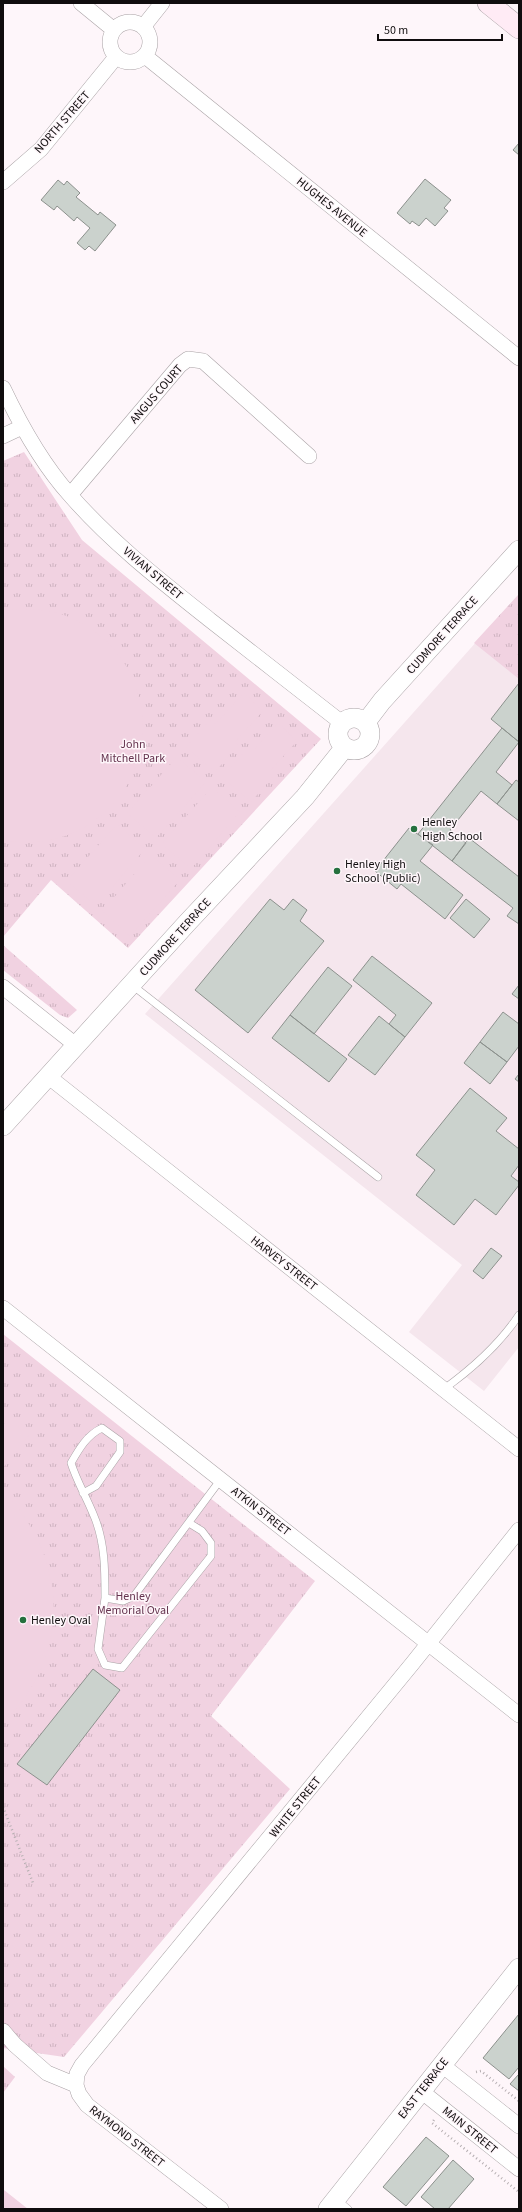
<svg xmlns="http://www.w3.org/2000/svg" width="522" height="2212" font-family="'Source Sans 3',sans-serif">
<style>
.built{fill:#f5e6ed}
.park{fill:url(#park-tufts)}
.pitch{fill:#f1d2e1}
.building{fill:#cbd2cd;stroke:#8c918d}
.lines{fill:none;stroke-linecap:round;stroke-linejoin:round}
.service-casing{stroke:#aaa3a6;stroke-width:8}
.minor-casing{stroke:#aaa3a6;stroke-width:16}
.tertiary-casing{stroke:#aaa3a6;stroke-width:20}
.secondary-casing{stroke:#aaa3a6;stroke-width:22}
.path{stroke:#b6afb2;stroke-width:2.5;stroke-dasharray:1 3;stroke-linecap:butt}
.service{stroke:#fff;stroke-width:7}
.minor{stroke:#fff;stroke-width:15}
.tertiary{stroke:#fff;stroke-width:19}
.secondary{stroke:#ffebf5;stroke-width:21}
.poi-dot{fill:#25703e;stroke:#fef6fa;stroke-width:1.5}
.labels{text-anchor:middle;stroke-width:3;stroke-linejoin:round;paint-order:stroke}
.street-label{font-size:12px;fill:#100d0e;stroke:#fef6fa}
.park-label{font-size:12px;fill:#65344f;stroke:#fef6fa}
.poi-label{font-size:12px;fill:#100d0e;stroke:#fef6fa;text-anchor:start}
</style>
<defs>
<pattern id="park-tufts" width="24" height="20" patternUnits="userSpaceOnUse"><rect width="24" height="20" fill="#f1d2e1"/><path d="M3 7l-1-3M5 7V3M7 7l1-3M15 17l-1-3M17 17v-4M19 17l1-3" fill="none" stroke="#ceb3c0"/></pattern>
</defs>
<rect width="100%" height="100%" fill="#fef6fa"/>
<path class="built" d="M519,594V1347L484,1391L409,1332L462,1265L145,1014Z"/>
<path class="park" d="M24,452L82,540L321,739L128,948L51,880L3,937V461Z
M519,594V679L474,643Z
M3,945L77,1010L68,1018L60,1015L3,970Z
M3,1334L315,1581L211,1716L290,1789L64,2057L3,2048Z
M3,2066L15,2077L3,2093Z"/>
<path class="pitch" d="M18,609C36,609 53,610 69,617C158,654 169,774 88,825C62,841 32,846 3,840V611Z
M244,693L263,711L235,742L238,745L215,772L186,747L210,720L215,724Z
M278,723L297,741L270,771L274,775L251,802L222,777L246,750L250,754Z
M177,757L206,782L156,838L127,813Z
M212,787L240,812L191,869L162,844Z
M117,824L145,849L96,906L67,881Z
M151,855L180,880L130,936L102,911Z
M8,1419L29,1435L3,1468V1425Z
M3,1491C69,1558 72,1657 3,1723Z
M4,2190L28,2209H3Z"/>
<path class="building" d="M519,143V155L513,150Z
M425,179L451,200L444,208L448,211L435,226L426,218L419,226L412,221L410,224L397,213Z
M58,180L64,185L67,181L80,193L76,197L98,215L100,212L116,225L95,251L89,246L85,250L77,243L90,228L77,217L74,221L57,206L54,210L41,200Z
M519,683V742L491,719Z
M502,728L519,742L496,772L512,785L497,804L481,791L450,830L466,843L452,861L418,834Z
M516,780L519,782V821L497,804Z
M409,828L433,845L420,861L463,895L445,919L401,884L397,889L375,871Z
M469,838L519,877V924L507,916L513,908L452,861Z
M270,899L284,910L293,899L307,910L300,921L324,941L248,1033L195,990Z
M466,899L490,919L474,938L450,918Z
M372,956L432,1003L405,1037L389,1024L396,1015L353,980Z
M328,967L352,986L314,1034L290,1015Z
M519,985V999L512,994Z
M503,1012L519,1024V1046L507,1062L480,1042Z
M290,1015L347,1059L329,1082L272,1038Z
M379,1016L405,1037L375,1075L348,1055Z
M480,1042L507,1062L490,1084L464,1063Z
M519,1074V1082L515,1079Z
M470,1088L507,1118L496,1131L519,1149V1165L511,1176L519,1182V1185L496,1215L475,1199L454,1225L416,1195L435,1170L416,1155Z
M491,1248L502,1256L483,1279L473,1271Z
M93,1669L120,1690L47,1785L17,1764Z
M519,2014V2067L509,2079L483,2058Z
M519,2074V2091L510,2084Z
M426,2137L449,2156L406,2206L383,2187Z
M453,2160L474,2179L448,2209H435L421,2197Z"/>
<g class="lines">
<g class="service-casing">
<path id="service" d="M132,985L378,1177
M444,1389C473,1368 499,1345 519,1315
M83,1493L96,1486L120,1452V1441L102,1428C87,1435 79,1449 71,1463C77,1482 87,1498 94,1516C105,1542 105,1570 105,1598L123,1601L134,1596L221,1479
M105,1598L98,1649L105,1665L122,1668L211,1556V1543L202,1531L189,1523
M337,2200L348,2209"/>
</g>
<g class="minor-casing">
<path id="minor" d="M81,3L114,30
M110 42a20 20 0 1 1 40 0a20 20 0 1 1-40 0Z
M143,27L162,3
M145,56L519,358
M3,182L41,149L116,57
M3,388C21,426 42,464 70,495C112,543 161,581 210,620C254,654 298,689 342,723
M3,436L22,427
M70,495L180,365L188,359L203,361L309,456
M3,987L77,1046
M49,1077L519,1449
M3,1308L519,1715
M3,2031L15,2045L47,2073L76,2085L79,2094L87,2105L221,2209
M442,2065L519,2126
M76,2085L77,2074L82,2065L412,1664L519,1530
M421,2091L519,2169"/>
</g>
<g class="tertiary-casing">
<path id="tertiary" d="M338 734a16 16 0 1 1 32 0a16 16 0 1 1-32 0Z
M366,722L382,701L519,550
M3,1126L187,923L305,797L345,747
M328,2209L519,1968"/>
</g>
<g class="secondary-casing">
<path id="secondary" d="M488,3L519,28"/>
</g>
<path class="path" d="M3,1807L33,1883
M476,2072L481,2071L519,2101
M434,2120L432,2123L519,2192"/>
<use href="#service" class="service"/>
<use href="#minor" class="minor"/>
<use href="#tertiary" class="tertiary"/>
<use href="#secondary" class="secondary"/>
</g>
<g class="poi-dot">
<circle cx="414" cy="829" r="4"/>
<circle cx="337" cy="871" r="4"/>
<circle cx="23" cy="1620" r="4"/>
</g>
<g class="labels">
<g class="street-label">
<text transform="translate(62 122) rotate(-49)" y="4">NORTH STREET</text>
<text transform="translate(332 207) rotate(39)" y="4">HUGHES AVENUE</text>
<text transform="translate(156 394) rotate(-49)" y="4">ANGUS COURT</text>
<text transform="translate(153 573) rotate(40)" y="4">VIVIAN STREET</text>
<text transform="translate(442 635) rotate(-48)" y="4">CUDMORE TERRACE</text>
<text transform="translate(175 937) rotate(-48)" y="4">CUDMORE TERRACE</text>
<text transform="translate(284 1263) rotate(38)" y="4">HARVEY STREET</text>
<text transform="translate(261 1511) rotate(38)" y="4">ATKIN STREET</text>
<text transform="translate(295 1807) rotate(-51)" y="4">WHITE STREET</text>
<text transform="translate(423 2088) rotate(-52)" y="4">EAST TERRACE</text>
<text transform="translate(470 2130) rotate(39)" y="4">MAIN STREET</text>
<text transform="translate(127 2136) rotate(38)" y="4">RAYMOND STREET</text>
</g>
<g class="park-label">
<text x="133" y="748">John<tspan x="133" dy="14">Mitchell Park</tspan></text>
<text x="133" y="1600">Henley<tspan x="133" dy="14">Memorial Oval</tspan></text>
</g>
<g class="poi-label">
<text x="422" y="826">Henley<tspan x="422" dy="14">High School</tspan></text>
<text x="345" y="868">Henley High<tspan x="345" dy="14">School (Public)</tspan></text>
<text x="31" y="1624">Henley Oval</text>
</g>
</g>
<rect width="522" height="2212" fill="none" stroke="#100d0e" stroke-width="8"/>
<path d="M378 34v6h124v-6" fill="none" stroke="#100d0e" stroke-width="2"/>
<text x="384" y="34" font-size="12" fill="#100d0e" stroke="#fef6fa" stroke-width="3" paint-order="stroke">50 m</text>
</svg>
